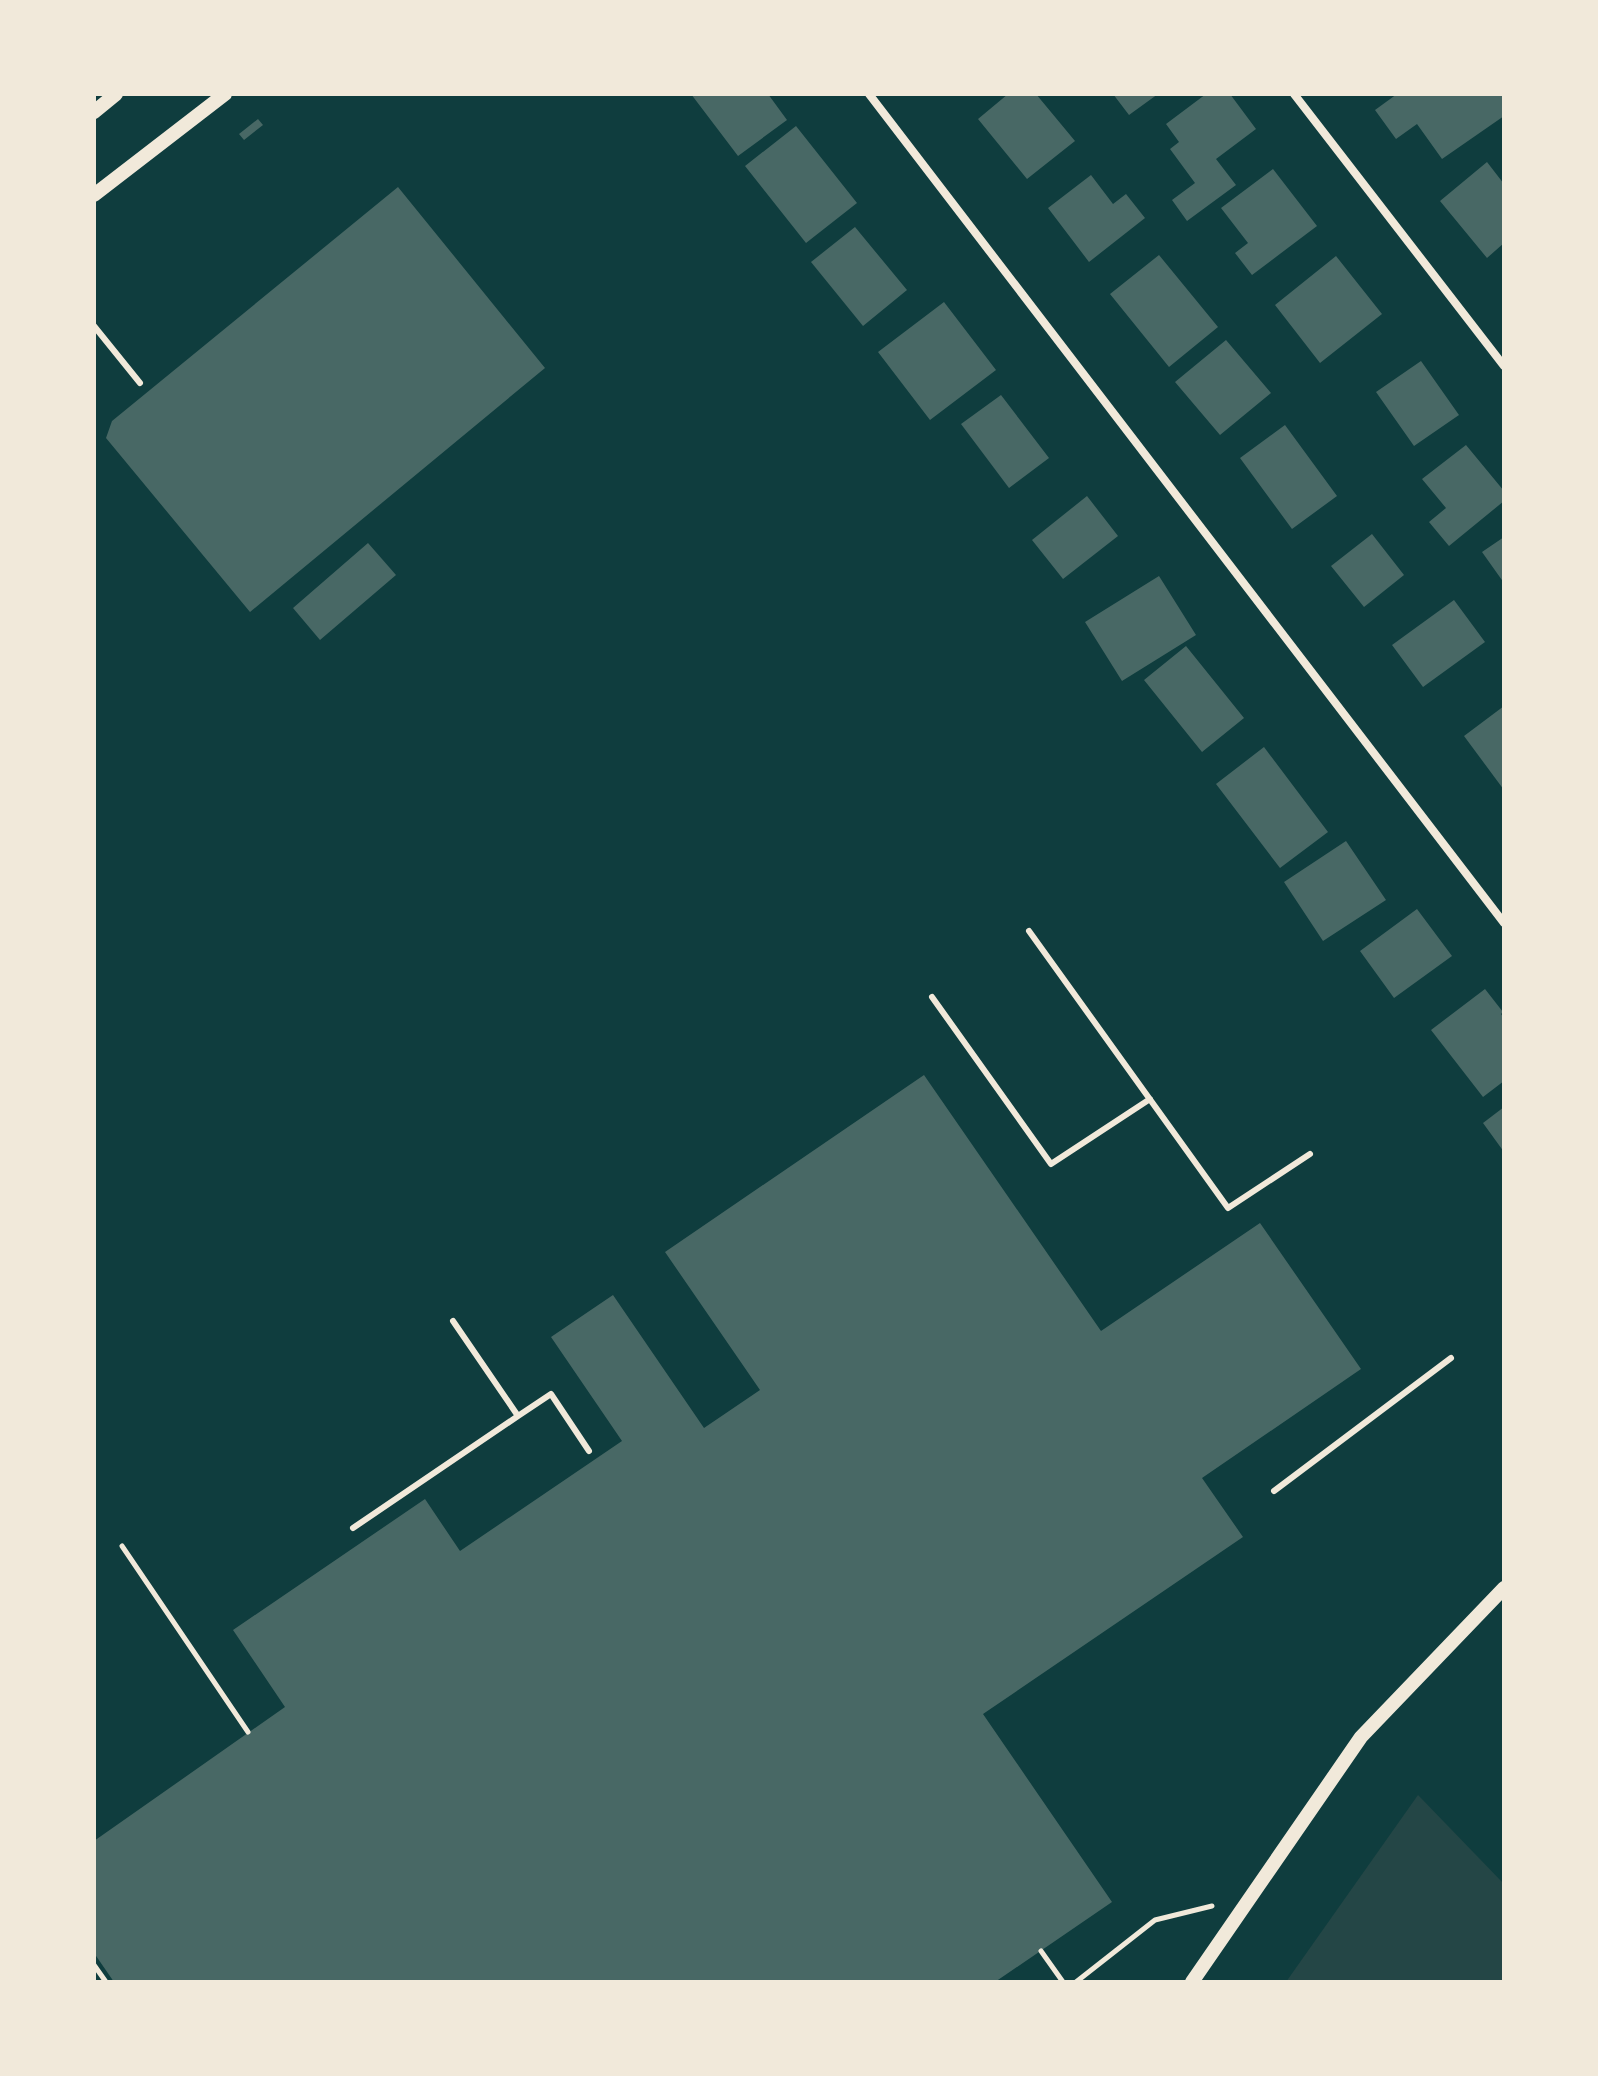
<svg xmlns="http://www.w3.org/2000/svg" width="1598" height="2076" font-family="Barlow,sans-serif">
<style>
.green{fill:#244646}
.building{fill:#486865}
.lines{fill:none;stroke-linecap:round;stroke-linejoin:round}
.path{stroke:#f1e9da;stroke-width:5}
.service{stroke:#f1e9da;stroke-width:6}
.minor{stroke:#f1e9da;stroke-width:8}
.tertiary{stroke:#f1e9da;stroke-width:14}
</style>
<rect width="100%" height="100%" fill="#0f3d3e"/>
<path class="green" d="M1418,1795L1504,1884V1982H1286Z"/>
<path class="building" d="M691,94H768L787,120L738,156Z
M1008,94H1036L1075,141L1027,179L978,119Z
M1113,94H1158L1129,115Z
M1206,94H1230L1256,129L1216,159L1236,185L1187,221L1172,200L1195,183L1170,149L1179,142L1166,124Z
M1397,94H1504V116L1442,159L1417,124L1396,139L1375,110Z
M258,119L263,125L244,140L239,134Z
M796,126L857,203L806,243L745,166Z
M1487,162L1504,184V243L1487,258L1440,201Z
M1273,169L1317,226L1252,275L1235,253L1248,243L1221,208Z
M1091,175L1113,204L1126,194L1145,218L1089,262L1048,208Z
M398,187L545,368L250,612L106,438L112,421Z
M855,227L907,290L863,326L811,262Z
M1159,255L1218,327L1169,367L1110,294Z
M1336,256L1382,314L1320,363L1275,305Z
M944,302L996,370L930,420L878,352Z
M1226,340L1271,393L1220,435L1175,382Z
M1421,361L1459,415L1414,446L1376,392Z
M1001,395L1049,458L1009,488L961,424Z
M1285,425L1337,496L1292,529L1240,458Z
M1466,445L1504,491V501L1449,546L1429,522L1446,508L1422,479Z
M1087,496L1118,536L1063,579L1032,540Z
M1372,534L1404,575L1364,607L1331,566Z
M1504,537V583L1482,552Z
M368,543L396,575L320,640L293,608Z
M1159,576L1196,635L1122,681L1085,622Z
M1454,600L1485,642L1423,687L1392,645Z
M1186,646L1244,718L1202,752L1144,680Z
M1504,706V790L1464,736Z
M1264,747L1328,832L1280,868L1216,784Z
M1346,841L1386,900L1323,941L1284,882Z
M1417,909L1452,956L1394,998L1360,951Z
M1485,989L1503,1012L1501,1014L1504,1018V1081L1483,1097L1431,1030Z
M924,1075L1101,1331L1260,1223L1361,1369L1202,1478L1243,1537L983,1714L1112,1902L995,1982H114L94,1953V1841L285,1707L233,1630L425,1499L460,1551L622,1441L551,1337L613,1295L704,1428L760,1390L665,1252Z
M1504,1107V1152L1483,1123Z"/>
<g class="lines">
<path class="path" d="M122,1546L248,1732
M1041,1951L1063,1982
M94,1965L106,1982
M1076,1982L1155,1920L1212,1906"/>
<path class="service" d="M94,326L140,383
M1029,931L1228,1208L1310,1154
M932,997L1051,1164L1150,1099
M518,1416L551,1394L589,1451
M1274,1491L1451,1358
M353,1528L518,1416L453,1321"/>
<path class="minor" d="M869,94L1504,923
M1294,94L1504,366"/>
<path class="tertiary" d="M94,112L116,94
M94,195L225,94
M1192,1982L1361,1737L1504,1588"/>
</g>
<rect width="1598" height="2076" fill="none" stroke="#f1e9da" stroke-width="192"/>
</svg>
